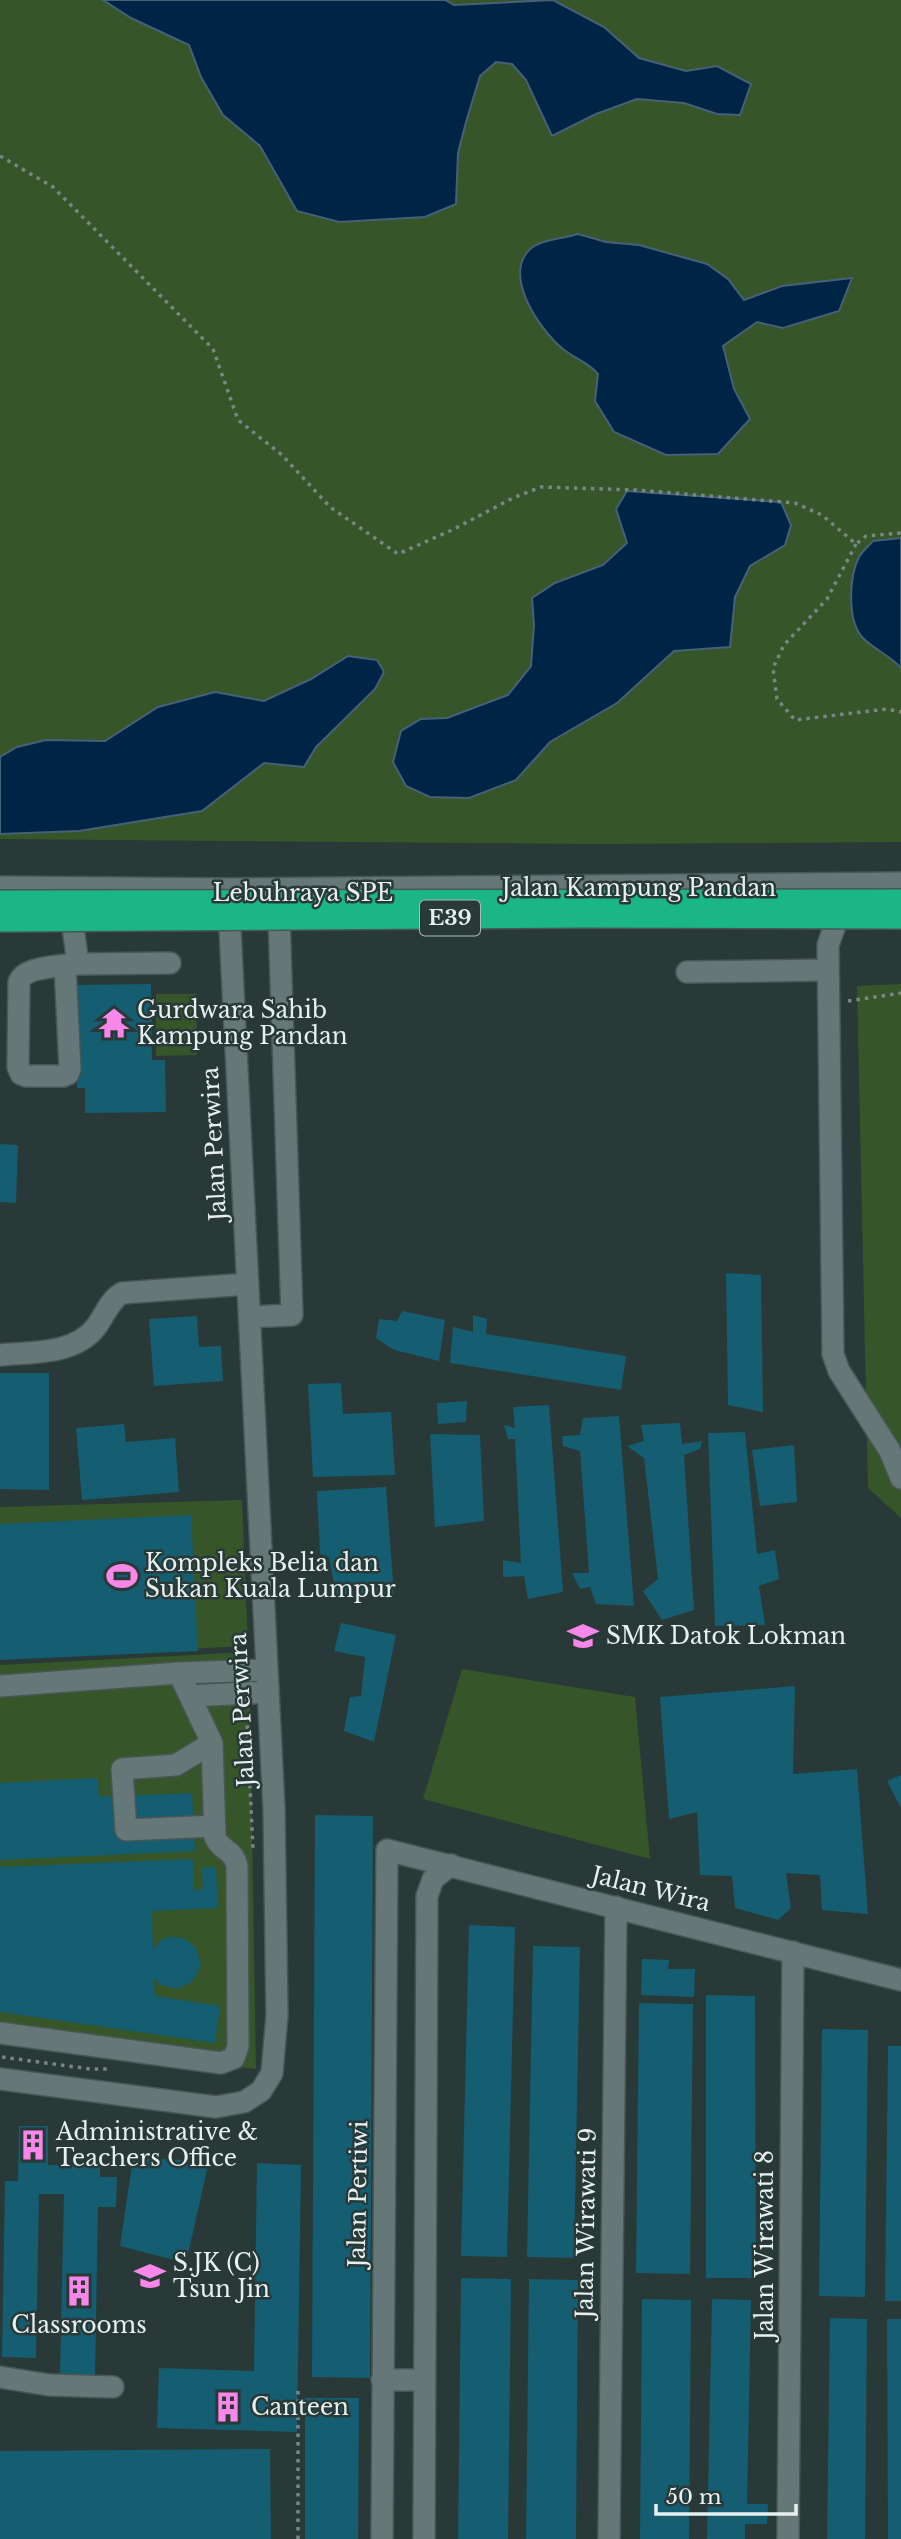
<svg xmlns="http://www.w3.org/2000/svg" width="901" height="2539" font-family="'Libre Baskerville',serif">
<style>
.green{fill:#365529}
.water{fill:#002445;stroke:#456178;stroke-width:2}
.building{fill:#155d71}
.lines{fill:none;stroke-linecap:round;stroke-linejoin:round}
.minor-casing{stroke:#485656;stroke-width:24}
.path{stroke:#788685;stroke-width:3.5;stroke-dasharray:3.5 5;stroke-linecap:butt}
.minor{stroke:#657776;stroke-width:21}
.highway-bridge-casing{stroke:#485656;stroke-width:24;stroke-linecap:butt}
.highway-bridge{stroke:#1bb685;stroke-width:21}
.labels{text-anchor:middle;stroke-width:5;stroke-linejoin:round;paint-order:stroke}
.shield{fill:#293938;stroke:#adb9b8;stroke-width:2}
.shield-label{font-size:21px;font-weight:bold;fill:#e6f0ef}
.street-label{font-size:23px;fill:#e6f0ef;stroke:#293938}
.poi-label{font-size:23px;fill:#e6f0ef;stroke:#293938;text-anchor:start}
</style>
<rect width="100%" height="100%" fill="#293938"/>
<path class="green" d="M0,0H901V842L594,844L0,839Z
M901,984V1518L868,1488L857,986Z
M156,994H196L197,1055L156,1056Z
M242,1500L248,1646L0,1658V1507Z
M249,1652L256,2069L0,2038V1665Z
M462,1669L635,1697L650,1859L423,1799Z"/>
<path class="water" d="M103,0H445L454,5L553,0L604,27L639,58L686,71L717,66L751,84L740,115L717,114L684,103L637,99L596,114L552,136L526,80L512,64L496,62L480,76L466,122L458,153L456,204L425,217L339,222L297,211L260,146L223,115L201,77L189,45L131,18Z
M578,234L606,242L639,245L707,264L728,279L744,300L782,286L852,278L839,311L783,328L757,322L723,346L734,389L750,419L718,454L666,455L614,432L595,401L598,374C588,362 575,359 563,349C539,330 497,268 536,245C548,239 565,238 578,234Z
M627,491L781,502L791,525L785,545L750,566L735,597L730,647L674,651L617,703L550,742L516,780L469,798L430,797L406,786L393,762L401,731L421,719L447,718L508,695L531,666L534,625L532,598L555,583L603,565L627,543L616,509Z
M901,538V668C890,655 873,649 862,637C847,620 849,577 859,557C862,551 869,546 873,541Z
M348,656L377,660L384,672L375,689L316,747L304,767L264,763L202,811L79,831L0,834V757L17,747L46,740L105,741L158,707L215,692L264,701L311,679Z"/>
<path class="building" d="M151,984L152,1060H165L166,1112L85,1113V1088H77L75,985Z
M0,1144L18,1145L16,1203L0,1202Z
M726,1273L761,1275L763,1412L728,1405Z
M402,1311L445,1320L439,1361L394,1350L376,1338L379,1319L397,1321Z
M473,1315L487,1319L486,1334L626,1356L621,1390L450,1363L453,1327L473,1332Z
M197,1316L199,1347L221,1346L223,1381L154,1386L149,1319Z
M0,1373H49V1490L0,1489Z
M341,1383L343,1414L391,1412L395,1475L313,1477L308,1384Z
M467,1401L466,1422L438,1424L437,1403Z
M549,1405L563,1592L528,1599L524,1576L503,1577V1560L521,1563L515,1439H508L504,1425L515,1428L513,1407Z
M619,1416L634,1606L596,1604L590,1587L580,1589L572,1573H589L580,1451L563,1446L562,1436L580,1435L583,1418Z
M680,1423L682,1444L702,1441L700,1449L684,1455L694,1610L662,1620L643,1591L658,1579L644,1458L627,1446L644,1441L641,1425Z
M124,1424L126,1442L175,1438L179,1492L82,1500L76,1428Z
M745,1432L757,1554L775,1550L779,1579L759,1586L765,1625L715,1626L708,1433Z
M430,1434L480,1435L484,1521L435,1527Z
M794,1445L797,1502L760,1506L752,1450Z
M386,1487L394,1595H336L329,1557L320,1554L317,1491Z
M191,1515L198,1651L0,1660V1524Z
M341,1623L396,1635L374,1742L344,1731L350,1697L361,1696L365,1657L334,1651Z
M795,1686L793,1774L857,1769L868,1914L822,1910L820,1875L786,1873L791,1908L778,1920L735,1908L732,1876L700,1875L697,1812L669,1819L660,1697Z
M901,1775V1808L887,1781Z
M98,1778L99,1797L192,1793L195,1851L0,1860V1783Z
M315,1815L373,1816L370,2378L312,2377Z
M193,1859L194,1890L203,1889L202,1868L216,1867L218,1908L152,1911L153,1950L160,1941L167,1937L184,1938L196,1948L201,1964L194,1980L178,1989L161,1985L154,1978L155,1996L220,2006L215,2043L0,2012V1867Z
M469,1925L515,1927L507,2257L461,2256Z
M533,1946L580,1947L574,2258L527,2257Z
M642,1959L669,1960L668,1969H695L694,1997L641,1995Z
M706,1995L755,1996L756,2278H706Z
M639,2003L693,2004L690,2274L636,2273Z
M822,2029L868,2030L865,2297L819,2296Z
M888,2046H901V2301H885Z
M19,2126H48V2165L100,2166V2177H117L116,2207H98L95,2375L60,2374L64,2194H39L36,2358L2,2357L5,2181H18Z
M133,2158L209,2161L186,2263L120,2246Z
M257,2163L301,2165L297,2432L157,2428L159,2368L254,2371Z
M461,2278L511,2279L508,2539H458Z
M529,2279L578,2280L576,2539H526Z
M642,2299L691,2300L689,2539H640Z
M712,2299L751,2300L747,2504H768L767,2524H745V2539H707Z
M830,2318L867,2319L865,2539H827Z
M887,2319H901V2539H888Z
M305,2398H359L358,2539H305Z
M270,2449L271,2539H0V2451Z"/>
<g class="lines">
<g class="minor-casing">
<path id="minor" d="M0,887L228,889L901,883
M839,914L828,945L833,1354L839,1371L890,1451L901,1478
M72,920L78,964
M65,965L70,1069L68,1074L63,1076H26L21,1074L18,1067L19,982C24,966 63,966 78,964L170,963
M687,972L828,970
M250,1317L292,1315L279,917
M0,1355C32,1352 74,1355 96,1327C105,1315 109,1301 122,1293L248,1284
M179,1673L266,1670
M0,1686L179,1673L212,1743L215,1837C220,1851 233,1848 237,1866L238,2046L234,2058L221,2063L0,2033
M190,1696L268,1692
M212,1743L176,1765L122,1769L126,1830L215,1826
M0,2079L216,2107L244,2102L261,2091L272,2073L277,2015L274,1809L228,889
M0,2377L49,2385L113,2387
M382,2380H425
M382,2539L387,1850L901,1980
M424,2539L427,1896L433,1879L451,1865
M609,2539L616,1907
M788,2539L793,1952"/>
</g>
<path class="path" d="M0,156L53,187L213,349L238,420L282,455L330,507L398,554L452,530L513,498L541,487L636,490L795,503L822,515L856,544L866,536L901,533
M856,544L827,599L784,645L773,668L777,699L795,720L887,709L901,712
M848,1001L901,993
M251,1720L247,1721L253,1849
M2,2057L90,2069H107
M298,2539V2387"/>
<use href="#minor" class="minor"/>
<g class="highway-bridge-casing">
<path id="highway-bridge" d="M0,901L901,900
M0,921L583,917L901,918"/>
</g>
<use href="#highway-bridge" class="highway-bridge"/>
</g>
<defs>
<g id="temple-bare" transform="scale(2.415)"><path d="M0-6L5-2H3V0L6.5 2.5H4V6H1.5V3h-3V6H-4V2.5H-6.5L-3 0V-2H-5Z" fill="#f987e9" stroke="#293938" stroke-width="2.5" paint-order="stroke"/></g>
<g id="stadium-bare" transform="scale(2.415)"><path d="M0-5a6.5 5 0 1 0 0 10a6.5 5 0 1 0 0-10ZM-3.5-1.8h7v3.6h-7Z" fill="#f987e9" stroke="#293938" stroke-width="2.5" paint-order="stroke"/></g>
<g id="school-bare" transform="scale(2.415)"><path d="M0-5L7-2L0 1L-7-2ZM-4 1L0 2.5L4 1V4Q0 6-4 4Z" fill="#f987e9" stroke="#293938" stroke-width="2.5" paint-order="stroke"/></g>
<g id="building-bare" transform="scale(2.415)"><path d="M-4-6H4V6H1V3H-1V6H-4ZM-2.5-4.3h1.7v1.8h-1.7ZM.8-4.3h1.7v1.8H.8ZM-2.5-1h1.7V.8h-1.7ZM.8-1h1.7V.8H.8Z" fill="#f987e9" stroke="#293938" stroke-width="2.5" paint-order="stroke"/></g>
</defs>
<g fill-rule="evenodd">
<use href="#temple-bare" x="114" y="1023"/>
<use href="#stadium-bare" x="122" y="1576"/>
<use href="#school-bare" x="583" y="1636"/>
<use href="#building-bare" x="33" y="2145"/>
<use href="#school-bare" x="150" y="2276"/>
<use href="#building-bare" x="79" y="2291"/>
<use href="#building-bare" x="228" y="2407"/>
</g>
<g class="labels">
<rect class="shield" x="420" y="900.5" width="60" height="35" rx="5"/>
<g class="shield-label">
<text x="450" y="925">E39</text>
</g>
<g class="street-label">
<text x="639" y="896">Jalan Kampung Pandan</text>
<text x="303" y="901">Lebuhraya SPE</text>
<text transform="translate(214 1144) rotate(-93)" y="8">Jalan Perwira</text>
<text transform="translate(242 1710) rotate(-93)" y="8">Jalan Perwira</text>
<text transform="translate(651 1889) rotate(14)" y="8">Jalan Wira</text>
<text transform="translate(358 2194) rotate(-89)" y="8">Jalan Pertiwi</text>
<text transform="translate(586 2223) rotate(-89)" y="8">Jalan Wirawati 9</text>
<text transform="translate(765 2245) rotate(-90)" y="8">Jalan Wirawati 8</text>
</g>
<g class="poi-label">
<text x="137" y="1018">Gurdwara Sahib<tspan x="137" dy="26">Kampung Pandan</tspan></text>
<text x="145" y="1571">Kompleks Belia dan<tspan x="145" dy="26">Sukan Kuala Lumpur</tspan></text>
<text x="606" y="1644">SMK Datok Lokman</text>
<text x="56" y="2140">Administrative &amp;<tspan x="56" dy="26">Teachers Office</tspan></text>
<text x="173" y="2271">S.JK (C)<tspan x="173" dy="26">Tsun Jin</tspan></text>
<text x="79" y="2333" text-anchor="middle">Classrooms</text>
<text x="251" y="2415">Canteen</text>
</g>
</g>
<path d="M656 2504v10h140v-10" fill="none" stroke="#e6f0ef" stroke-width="3.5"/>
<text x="666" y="2504" font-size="21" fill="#e6f0ef" stroke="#293938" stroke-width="5" paint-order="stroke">50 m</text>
</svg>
